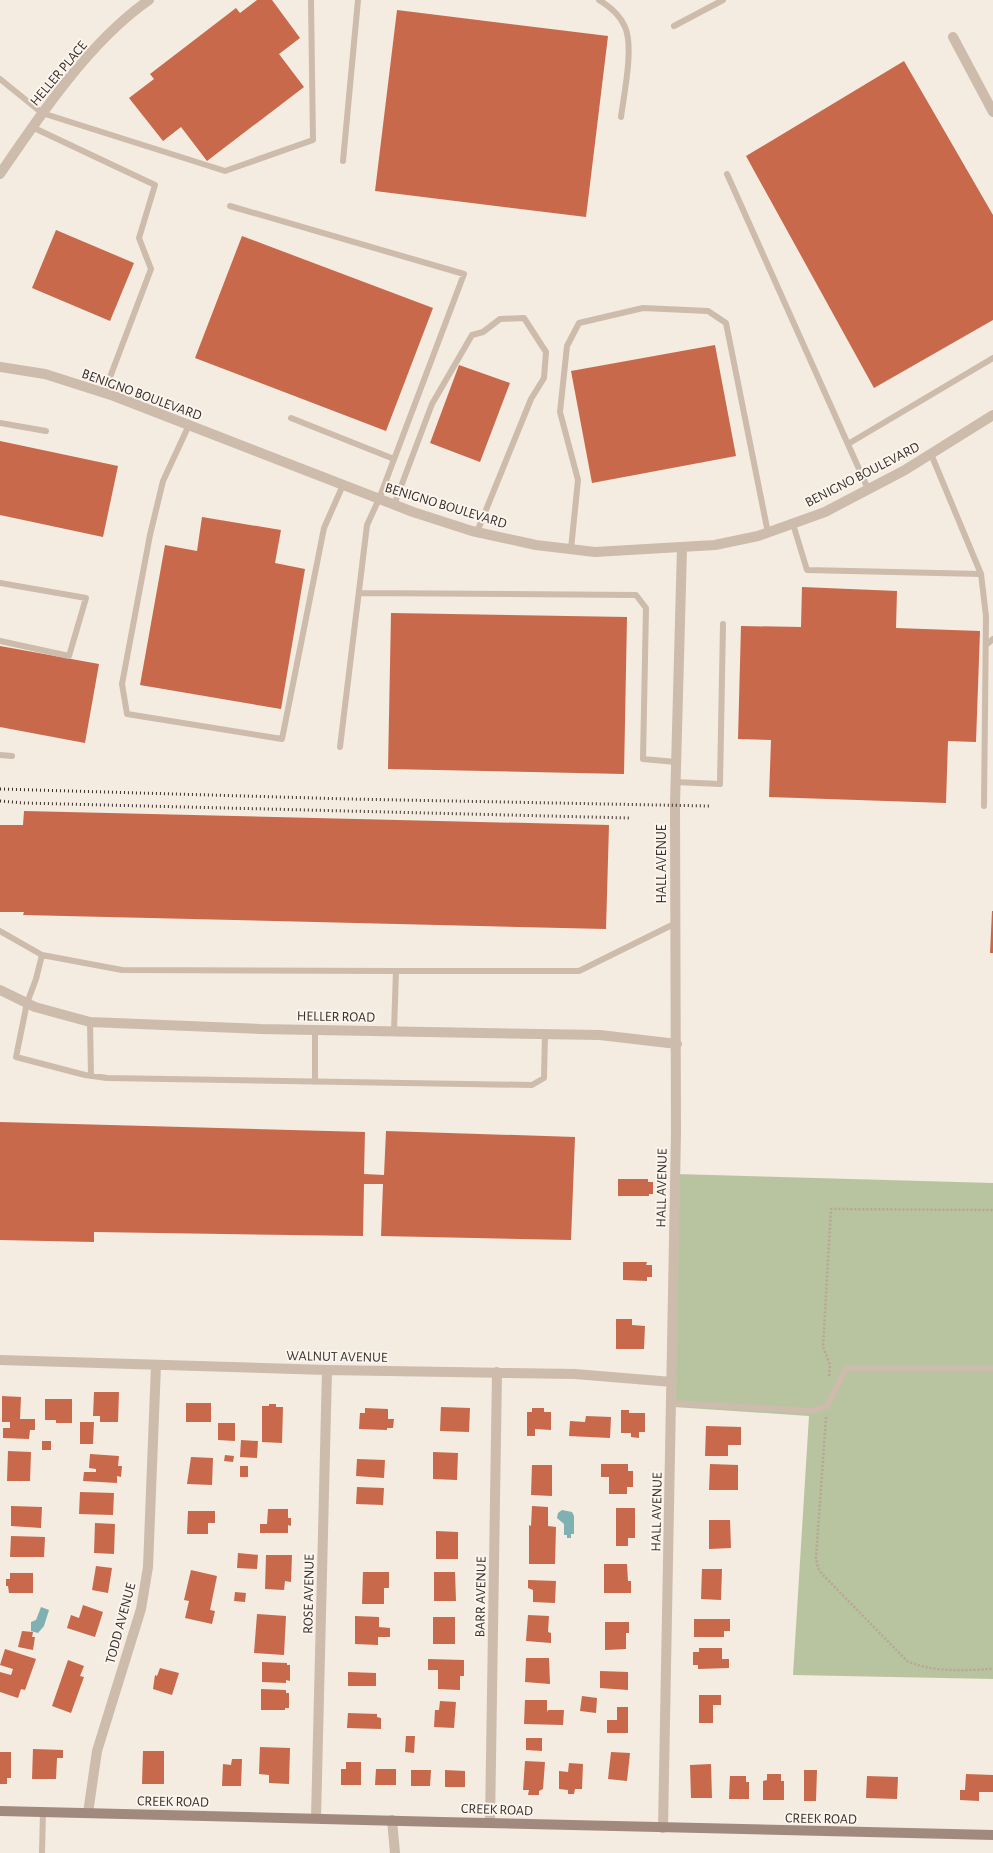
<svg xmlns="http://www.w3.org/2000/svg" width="993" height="1853" font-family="'Alegreya Sans',sans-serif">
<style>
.green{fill:#b8c4a0}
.water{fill:#7fb0b2}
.building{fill:#c8694b}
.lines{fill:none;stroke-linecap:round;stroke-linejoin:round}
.path{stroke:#b9a596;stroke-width:2.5;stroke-dasharray:2 2;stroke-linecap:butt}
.lane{stroke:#cdbbac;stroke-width:6}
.street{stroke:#cdbbac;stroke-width:10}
.secondary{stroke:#a18a7d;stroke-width:10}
.rail{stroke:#3b302b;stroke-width:3;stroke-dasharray:1 3;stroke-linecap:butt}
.labels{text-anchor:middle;stroke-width:4;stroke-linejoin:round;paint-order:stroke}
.street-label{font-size:14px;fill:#3b302b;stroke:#fbf5ee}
</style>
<rect width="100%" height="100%" fill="#f4ebe1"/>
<path class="green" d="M675,1174L993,1183V1679L793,1675L809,1416L674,1407Z"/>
<path class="water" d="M562,1510L572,1512L574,1516V1534H571V1538H567V1535H564V1524L557,1518L558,1513Z
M41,1607L49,1610L44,1626L38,1633L31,1631V1622L36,1620Z"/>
<path class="building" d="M257,0H272L300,38L279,54L304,87L207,161L181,127L163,141L129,98L154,79L150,74L236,8L240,13Z
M397,10L608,36L586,217L375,191Z
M904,61L993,215V320L874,388L746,156Z
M56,230L134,263L110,321L32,288Z
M242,236L433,308L386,431L195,358Z
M715,345L736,456L592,483L571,371Z
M459,365L510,383L480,462L430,443Z
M0,441L118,466L103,537L0,515Z
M202,517L281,530L275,563L305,569L281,709L140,685L165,545L197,551Z
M802,587L897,591L896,628L980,631L976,742L948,741L946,803L769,797L771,740L738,739L741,626L801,627Z
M391,613L627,617L624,774L388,769Z
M0,646L99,664L85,743L0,727Z
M24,811L609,825L606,929L23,915L24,912H0V825H23Z
M992,911H993V953H990Z
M0,1122L365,1132L364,1174L384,1175L386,1131L575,1137L571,1240L381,1236L383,1184H364L363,1236L94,1232V1242L0,1240Z
M618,1179H648V1182H653V1194H649V1196H618Z
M623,1262H647L646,1265H652V1277H647V1281L623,1280Z
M616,1319H632V1325L645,1326L644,1349H616Z
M94,1392H119L118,1422H100V1416H93Z
M2,1396L21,1397L20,1419H35V1430H30L29,1439L3,1438V1428H10V1422H2Z
M45,1399H72V1423H56V1420H45Z
M186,1403H211V1422H186Z
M269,1404H276V1407H283L282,1443L262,1442V1406H269Z
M441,1407L470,1408L469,1432L440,1431Z
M365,1408L388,1409V1419H394L393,1428H387V1430L359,1429L360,1413H365Z
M532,1408H544V1412H551V1430L535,1429V1436H527V1412H532Z
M621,1410H629V1413H645V1432H639V1438L631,1437V1433H621Z
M586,1416L611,1417L610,1438L569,1436L570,1421L585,1422Z
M80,1422H94L93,1444H80Z
M218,1423H235V1441L218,1440Z
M706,1426L741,1427V1445H728V1456H705Z
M241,1440L258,1441L257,1458L240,1457Z
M42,1441H51V1450H42Z
M8,1451L31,1452L30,1481H7Z
M433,1452L458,1453L457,1480L433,1479Z
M90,1454L119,1456L118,1466H122L121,1477L117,1476V1483L83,1481L84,1472H96V1469L89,1468Z
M225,1455L234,1456L233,1462L224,1461Z
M191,1457L213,1458L212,1485L187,1484Z
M357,1459L385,1460L384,1478L356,1476Z
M601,1464H628V1471H633V1487H627V1494H609V1477H601Z
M710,1464L738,1465V1490H709Z
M532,1465H552V1496L531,1495Z
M240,1466H248V1477H240Z
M357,1487L384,1488L383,1505L356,1504Z
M80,1492L114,1493L113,1515L79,1514Z
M11,1506L42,1507L41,1528L11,1526Z
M532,1506L548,1507V1526L556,1527L555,1564H529V1525L531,1526Z
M616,1508H635V1538H628V1546H616Z
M268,1509H288V1518H291V1526L288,1525V1533H260V1524H267Z
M188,1511H215V1523H208V1534H187Z
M709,1520H730L731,1548L709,1549Z
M95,1523L115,1524L114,1554L94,1553Z
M436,1531L458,1532V1559H436Z
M11,1536L45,1537L44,1557H10Z
M238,1553L258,1555L257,1569L237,1568Z
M266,1555H292L291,1582L285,1581L284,1590L265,1589Z
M604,1564H627L628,1581H631V1593H604Z
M96,1566L112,1568L108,1593L92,1590Z
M702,1569H722L721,1600L701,1599Z
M191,1570L217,1576L210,1610L215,1611L212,1624L185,1618L189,1601L184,1600Z
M363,1572H389V1588H384V1604H362Z
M434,1572H455L456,1601H434Z
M10,1573H33V1593H9L8,1586H6V1579H10Z
M528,1580L556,1581L555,1603L533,1602V1590L528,1588Z
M235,1592L246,1593L245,1602L234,1601Z
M83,1605L103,1612L95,1637L67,1628L71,1615L79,1618Z
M257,1614L286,1616L284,1655L254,1653Z
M528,1615L549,1616L548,1632L551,1633V1643L526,1641Z
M355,1616L379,1617V1627L390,1628V1637H378V1645L355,1644Z
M433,1617H455V1644H433Z
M694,1619H730V1631H724V1637H694Z
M605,1622H629V1633H626V1649L605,1650Z
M22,1631L33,1632L32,1637H35L33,1650L18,1647Z
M699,1648H722V1659H729V1668L698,1669V1665H693V1652H699Z
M5,1649L36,1659L25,1690L21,1689L18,1698L0,1692V1672L11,1675L13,1669L0,1665Z
M526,1658H549L550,1684L525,1682Z
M428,1659L464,1660V1676H460V1690L438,1689V1670H428Z
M68,1660L84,1666L80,1676L84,1677L71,1713L52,1706Z
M262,1662L287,1663V1665H290V1681L286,1680V1683L262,1682Z
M160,1668L179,1673L172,1695L153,1689L155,1675L157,1676Z
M600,1671L628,1672V1690L600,1688Z
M348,1672L376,1673V1686H348Z
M261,1689L286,1690V1693H289V1708H285V1710H261Z
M699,1695H721V1705H713V1723H699Z
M582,1696L597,1698L596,1713L580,1711Z
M525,1700H547V1712L548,1710H564L563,1725L524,1724Z
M440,1701L456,1702L454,1728L434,1727L435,1710H439Z
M617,1707H628V1733H607V1720H617Z
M348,1713L377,1714V1717L381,1718V1729L347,1728Z
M406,1736H415L414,1753L405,1752Z
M526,1738H542V1751L526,1750Z
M260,1747L290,1748L289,1784L269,1783V1775L259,1774Z
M33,1749L63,1750V1758H57L56,1779H32Z
M143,1751H164V1784H142Z
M0,1752H11V1778H7V1784H0Z
M611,1752L630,1753L627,1781L608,1779Z
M232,1759H242L241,1786H222L223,1764L231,1765Z
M525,1761L545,1762L543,1789L539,1791V1795H528L529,1790H523Z
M346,1762H361V1785H341V1769H346Z
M569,1763L583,1764L582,1789H575L574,1794H568V1790L559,1789V1771L568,1772Z
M711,1764L712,1798H691L690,1765Z
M376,1769H396V1785H375Z
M411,1770H431L430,1786H411Z
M445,1770L465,1771V1787H445Z
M804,1770H817L816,1801H804Z
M767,1774H781V1781H784V1800H763V1781L767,1780Z
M966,1774L993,1775V1792H979V1801L960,1800V1790H965Z
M730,1776H746V1782H749V1799H729Z
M867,1776L898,1777L897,1799L866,1798Z"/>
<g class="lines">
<path class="path" d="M829,1376L830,1365L823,1347L831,1209L993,1210
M826,1417L816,1558L818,1568L822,1574L907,1661C933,1673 965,1670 993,1669"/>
<path class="lane" d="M599,0C609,6 620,15 625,27C634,47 624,94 621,117
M674,26L723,0
M0,79L42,113L225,171L313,140L311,0
M32,127L155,185L139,238L151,269L104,393
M343,161L358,0
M727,174L868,489
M230,206L464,274L379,499L367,525L340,747
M291,418L394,459
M0,423L46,431
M189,425L163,481L150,535L122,684L127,714L282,739L324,528L343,485
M848,444L993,358
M931,454L981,574
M394,505L432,404L472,335L483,332L500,319L524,318L546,352L544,378L531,399L477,532
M793,524L807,570L981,574L986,616L984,806
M571,549L578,480L560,412L567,346L579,323L643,308L708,311L726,323L768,533
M0,583L86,598L69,656L0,641
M359,593L636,595L646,608L643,759L676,762
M986,645L993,639
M0,755L12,756
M675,782L720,784L723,624
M0,931L42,955
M396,971L122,970L42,955L36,979L27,1003L16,1057L85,1075L107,1078L532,1085L544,1078L545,1034
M90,1022L91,1076
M315,1030V1082
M394,1031L396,971H579L676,923
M672,1403L812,1411L827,1406L846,1368H993
M42,1853L43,1812"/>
<path class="street" d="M953,37L993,112
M0,174C40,115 90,41 149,0
M0,367L45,374L114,396L413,512L472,531L536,545L595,552L715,545L758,536L825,512L905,470L993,415
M0,990L35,1007L90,1022L260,1029L600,1035L677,1044
M0,1360L327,1370L575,1374L672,1382
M88,1813L97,1751L141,1609L148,1567L156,1365
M316,1818L327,1370
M392,1820L395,1853
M490,1823L497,1372
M663,1828L676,1132L675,804L682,548"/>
<path class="secondary" d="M0,1811C331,1818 662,1829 993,1835"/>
<path class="rail" d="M0,789L349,799L709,806
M0,801L24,803L629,818"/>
</g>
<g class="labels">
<g class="street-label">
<text transform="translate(58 73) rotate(-50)" y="5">HELLER PLACE</text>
<text transform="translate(142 394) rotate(20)" y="5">BENIGNO BOULEVARD</text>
<text transform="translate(862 474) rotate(-27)" y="5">BENIGNO BOULEVARD</text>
<text transform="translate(446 505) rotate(17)" y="5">BENIGNO BOULEVARD</text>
<text transform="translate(661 864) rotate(-90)" y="5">HALL AVENUE</text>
<text transform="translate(336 1016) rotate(1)" y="5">HELLER ROAD</text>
<text transform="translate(661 1188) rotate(-89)" y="5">HALL AVENUE</text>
<text transform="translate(337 1356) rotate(1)" y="5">WALNUT AVENUE</text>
<text transform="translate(656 1512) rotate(-89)" y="5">HALL AVENUE</text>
<text transform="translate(308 1594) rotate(-89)" y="5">ROSE AVENUE</text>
<text transform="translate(480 1597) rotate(-89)" y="5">BARR AVENUE</text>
<text transform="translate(120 1623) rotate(-75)" y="5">TODD AVENUE</text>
<text transform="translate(173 1801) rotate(1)" y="5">CREEK ROAD</text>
<text transform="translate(497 1809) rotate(2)" y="5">CREEK ROAD</text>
<text transform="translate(821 1818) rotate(1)" y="5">CREEK ROAD</text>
</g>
</g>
</svg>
